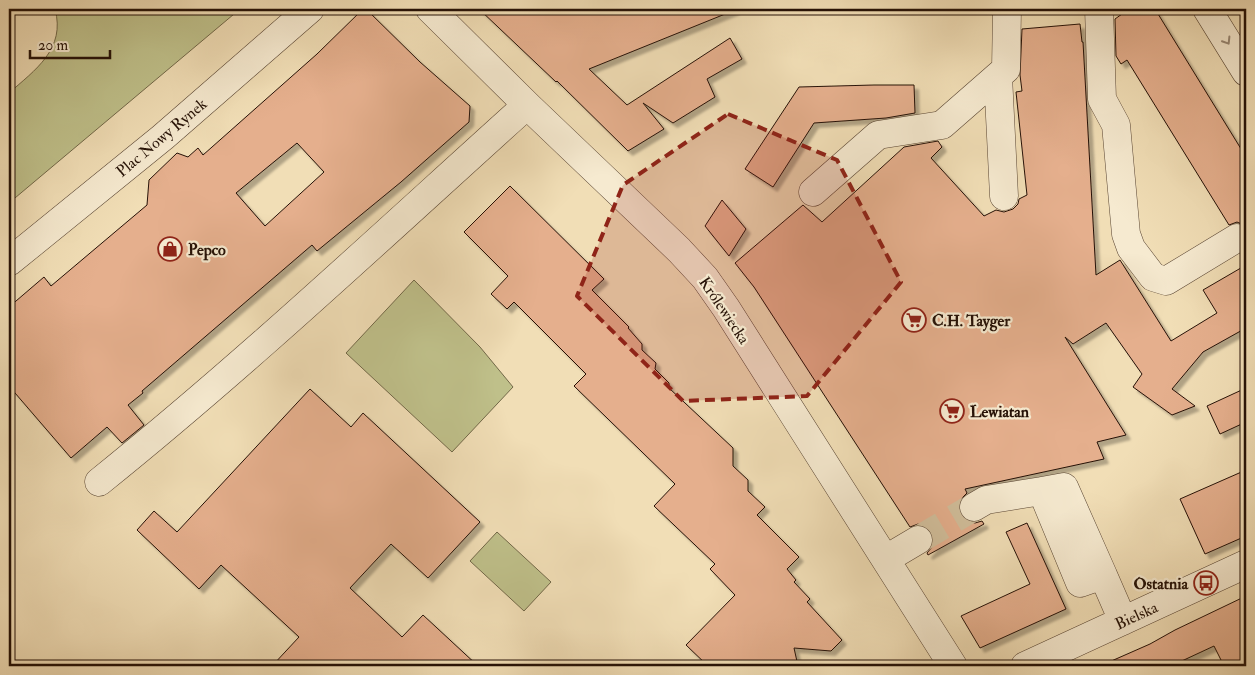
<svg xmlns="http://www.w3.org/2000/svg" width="1255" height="675" font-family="'IM FELL Double Pica',serif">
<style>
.green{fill:#bfc08a;stroke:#726848}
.building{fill:#e5af8d;stroke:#251106;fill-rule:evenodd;filter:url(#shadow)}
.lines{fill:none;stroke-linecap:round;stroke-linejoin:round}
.minor-tunnel{stroke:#d2bf9c;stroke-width:28;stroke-dasharray:28 14;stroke-linecap:butt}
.minor-casing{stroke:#584432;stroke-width:29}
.minor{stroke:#f6ead0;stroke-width:28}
.oneway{stroke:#988875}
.marked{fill:#8f2418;fill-opacity:0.2;stroke:#8f2418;stroke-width:4;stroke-dasharray:10 6;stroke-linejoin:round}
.labels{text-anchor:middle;stroke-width:4.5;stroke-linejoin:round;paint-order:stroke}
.street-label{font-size:16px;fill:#251106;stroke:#f6ead0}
.poi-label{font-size:16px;font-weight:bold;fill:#251106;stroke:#f6ead0;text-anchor:start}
</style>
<defs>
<filter id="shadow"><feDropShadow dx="4.5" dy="4.5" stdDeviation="1" flood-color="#0004"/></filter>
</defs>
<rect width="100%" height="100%" fill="#f1deb6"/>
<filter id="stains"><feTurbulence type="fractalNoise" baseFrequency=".004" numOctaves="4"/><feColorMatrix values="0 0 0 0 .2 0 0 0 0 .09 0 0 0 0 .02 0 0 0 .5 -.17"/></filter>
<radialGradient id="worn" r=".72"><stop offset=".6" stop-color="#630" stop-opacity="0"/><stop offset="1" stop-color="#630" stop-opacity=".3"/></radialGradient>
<path class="green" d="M55,9H240L9,203V93C35,70 66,49 55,9Z
M414,280L480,347L513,387L452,452L346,353Z
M497,532L551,582L524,611L470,561Z"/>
<path class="building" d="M363,9H366L420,62L470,106L469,122L401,182L317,251L312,245L142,391L143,393L128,405L144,425L122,443L107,427L71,458L9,386V307L44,277L51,286L147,205L149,180L177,153L188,157L198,148L203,155L317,54ZM297,143L324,172L265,226L236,193Z
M479,9H735V10L589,69L627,105L730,38L742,59L707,79L715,97L673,123L643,103L664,129L628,151L557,81L556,82Z
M1129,9H1155L1246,157V226L1237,222L1229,225L1127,60L1121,64L1116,56L1115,19Z
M1080,24L1082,42H1083L1096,275L1120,260L1171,341L1217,313L1203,290L1246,265V328L1203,352L1172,389L1195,406L1172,415L1133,387L1142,374L1106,323L1073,344L1065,337L1126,435L1097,442L1104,459L965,489L967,493L961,499L958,507L960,514L967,521L975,523L982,521L984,524L928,555L927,553L932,547L934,540L931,532L926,527L918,524L910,527L754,287L735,263L803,205L822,222L904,147L938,141L942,147L931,158L984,216L996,210L1004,212L1013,209L1018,204L1019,199L1027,195L1016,92L1022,91L1020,75L1022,29Z
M874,85H914L915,113L886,118L814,123L773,187L745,169L799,87Z
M510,186L604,279L592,290L629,327L628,328L642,344V350L656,363L655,369L669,383V388L733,448V466L748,480V491L765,507L757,515L799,557L787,569L796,580L794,582L810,599L807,602L842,640L831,651L794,648L798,666H708L686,645L735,595L710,569L715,564L654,506L675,484L574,386L586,374L514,302L507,309L491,294L508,276L464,232Z
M722,200L746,229L729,256L705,226Z
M1246,388V422L1220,434L1207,406Z
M310,389L351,427L363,413L480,522L428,578L391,544L350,588L402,637L423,615L478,666H272L299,637L221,565L199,589L137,530L154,511L177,532Z
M1246,470V536L1205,554L1180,499Z
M1027,523L1066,609L980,648L961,616L1030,584L1006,532Z
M1246,596V666H1224L1214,646L1171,666H1100L1150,644L1175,630Z"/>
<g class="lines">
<path class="minor-tunnel" d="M918,540L974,507"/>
<g class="minor-casing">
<path id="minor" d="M430,9L527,105L679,250L705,278L726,308L953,666
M1099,9L1102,99L1116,125L1126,234L1131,248L1153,277L1166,281L1237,238
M1207,9L1246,72
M998,76L1004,196
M813,192L878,135L942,125L1006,69L1007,9
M9,262L163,137L310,9
M99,482C247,363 386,232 527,105
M974,507L986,500L1042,491L1080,583L1103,575L1064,487L1042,491
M886,559L918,540
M1103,575L1123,621
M1025,666L1246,564"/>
</g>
<use href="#minor" class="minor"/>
</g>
<defs><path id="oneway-chevron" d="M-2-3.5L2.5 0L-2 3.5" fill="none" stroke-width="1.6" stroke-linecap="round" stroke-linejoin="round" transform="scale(1.25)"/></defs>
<use class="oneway" href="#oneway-chevron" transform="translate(1227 41) rotate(58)"/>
<path class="marked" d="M728,114L837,160L901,282L807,396L683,401L577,296L623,185Z"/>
<defs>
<g id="shop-ring" transform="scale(1.25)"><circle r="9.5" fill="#f6ead0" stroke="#8f2418" stroke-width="1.5"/><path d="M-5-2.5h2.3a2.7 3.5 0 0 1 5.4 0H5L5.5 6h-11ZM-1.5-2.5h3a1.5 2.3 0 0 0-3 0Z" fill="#8f2418"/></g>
<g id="supermarket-ring" transform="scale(1.25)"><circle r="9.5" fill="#f6ead0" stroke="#8f2418" stroke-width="1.5"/><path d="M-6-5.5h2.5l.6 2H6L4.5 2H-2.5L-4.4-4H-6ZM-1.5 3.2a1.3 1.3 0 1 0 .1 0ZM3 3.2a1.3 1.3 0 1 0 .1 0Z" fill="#8f2418"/></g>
<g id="bus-ring" transform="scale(1.25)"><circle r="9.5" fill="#f6ead0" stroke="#8f2418" stroke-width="1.5"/><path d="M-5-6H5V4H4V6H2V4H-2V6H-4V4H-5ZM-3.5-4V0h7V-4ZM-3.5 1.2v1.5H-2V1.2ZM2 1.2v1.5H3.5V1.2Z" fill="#8f2418"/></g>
</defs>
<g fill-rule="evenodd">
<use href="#shop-ring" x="170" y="249"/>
<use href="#supermarket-ring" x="914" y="320"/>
<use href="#supermarket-ring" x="952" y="411"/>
<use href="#bus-ring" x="1206" y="583"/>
</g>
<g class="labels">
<g class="street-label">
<text transform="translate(161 137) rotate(-40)" y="6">Plac Nowy Rynek</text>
<text transform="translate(725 310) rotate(56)" y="6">Królewiecka</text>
<text transform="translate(1136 615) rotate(-25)" y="6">Bielska</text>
</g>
<g class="poi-label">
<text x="188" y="255">Pepco</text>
<text x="932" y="326">C.H. Tayger</text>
<text x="970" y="417">Lewiatan</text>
<text x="1188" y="589" text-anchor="end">Ostatnia</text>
</g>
</g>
<rect width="1255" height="675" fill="none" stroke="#f1deb6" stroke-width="30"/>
<rect x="10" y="10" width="1235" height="655" fill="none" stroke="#251106" stroke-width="2.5"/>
<rect x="15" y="15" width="1225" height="645" fill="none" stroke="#251106"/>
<path d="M30 50v8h80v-8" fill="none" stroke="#251106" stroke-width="2.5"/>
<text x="38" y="50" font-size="15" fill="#251106" stroke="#f6ead0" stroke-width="4" paint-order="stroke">20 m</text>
<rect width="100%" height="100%" filter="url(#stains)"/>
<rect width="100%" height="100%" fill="url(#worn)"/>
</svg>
